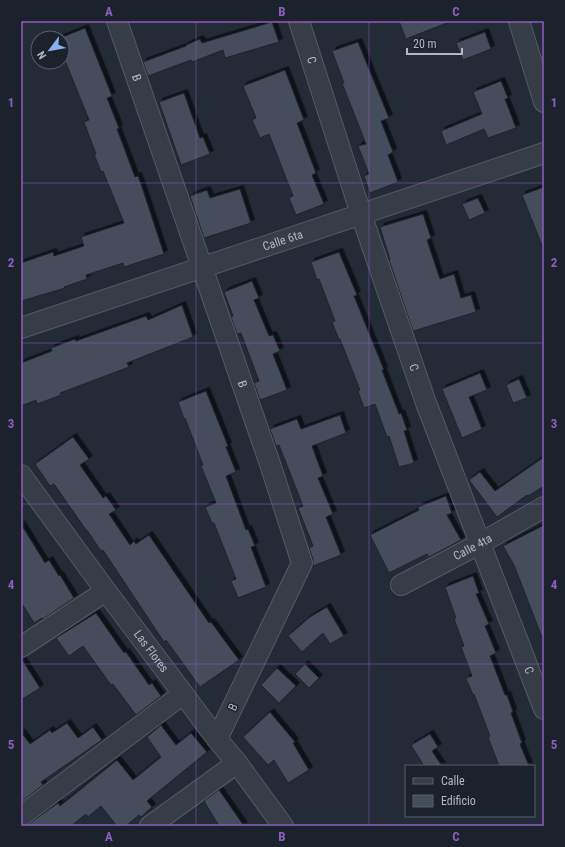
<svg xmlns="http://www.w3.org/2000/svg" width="565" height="847" font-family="'Roboto Condensed',sans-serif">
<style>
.building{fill:#444e5b;stroke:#1e242e;filter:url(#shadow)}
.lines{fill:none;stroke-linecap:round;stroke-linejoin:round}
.minor-casing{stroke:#545b65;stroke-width:22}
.minor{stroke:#363d47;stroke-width:20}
.grid{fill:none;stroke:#8e5dc1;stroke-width:1;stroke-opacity:0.55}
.labels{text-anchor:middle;stroke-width:3;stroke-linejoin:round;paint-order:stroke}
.street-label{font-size:12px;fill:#b1b8c4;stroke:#1c222c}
.neatline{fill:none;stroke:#8e5dc1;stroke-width:1.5}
.grid-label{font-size:13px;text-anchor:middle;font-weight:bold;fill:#8e5dc1}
</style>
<defs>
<filter id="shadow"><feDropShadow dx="3.5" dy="-3.5" stdDeviation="0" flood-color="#0009"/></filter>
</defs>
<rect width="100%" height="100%" fill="#232b37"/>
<path class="building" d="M399,21H449V22L406,39Z
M272,22L279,42L225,58L223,50L192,62L191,60L148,76L143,62L186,46V45L200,39L202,43Z
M85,28L112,96L107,98L119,128L117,129L135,177L138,176L142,187L164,254L124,267L123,263L86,275L87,279L64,287L65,288L21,301V263L53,252L54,256L84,246L81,237L124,223L103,171L101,172L94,154H96L84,122L89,120L62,53V38H60Z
M485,32L491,49L463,60L456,43Z
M358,42L389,118L381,121L393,152L388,155L398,182L370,193L364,176L369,174L358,146L366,144L342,83H344L332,51Z
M285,70L304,120L297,123L316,173L312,175L324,204L296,215L289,198L293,196L269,134L260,138L252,120L256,118L243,86Z
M501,81L508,98L505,99L516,128L488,138L484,129L446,145L441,131L482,114L473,92Z
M184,93L200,138L203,137L210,154L181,165L159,102Z
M544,187V248H543L522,195Z
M240,189L251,223L204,238L190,196L207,190L210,198Z
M478,198L485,213L469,220L462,204Z
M423,214L431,238L427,240L440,279L454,274L461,298L471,295L476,312L413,331L389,260H390L380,227Z
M339,252L357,295L354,296L384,370H382L399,414L401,413L407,430L404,431L414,463L399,467L389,436L387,437L375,404L364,408L358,391L360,390L340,339L339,340L332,322L335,321L319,279L317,280L311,262Z
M252,281L259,298L254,300L269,336L273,335L280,351L273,354L287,390L260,400L254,383L259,381L241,333L237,334L231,317L233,316L224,292Z
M182,305L193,337L127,363L129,367L60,393L61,395L37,404L36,400L21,406V363L52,351L51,348L75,339L76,341L146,316L148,320Z
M480,373L487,390L469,397L482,429L462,438L442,389Z
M519,379L527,398L513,403L506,385Z
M206,391L228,446L226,447L236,472L226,476L246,530L248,529L255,546L251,547L266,587L238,598L231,581L236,579L214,523H212L205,507L216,503L201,466L203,465L185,418L184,419L178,402Z
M340,415L346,433L312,446L323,476L318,478L333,514L326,517L341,555L313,566V559L309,548L313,546L298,508L303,506L279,445L276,446L270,429L297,419L301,429Z
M73,437L89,459L80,465L103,498L106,496L116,510L109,514L130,545L134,541L136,544L149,535L209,623L211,622L239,660L200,687L166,640L164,642L103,550L101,551L87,530H86L54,484L50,486L35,464Z
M544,457V486L528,496L527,495L497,517L469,480L480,472L495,491Z
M446,496L452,513L447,515L461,540L429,557L427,554L389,573L370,535L419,510L418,507Z
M21,524L45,563L49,560L59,576L60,575L74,598L43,619L42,618L34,623L21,602Z
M544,525V640H543L514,565L503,546Z
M473,576L479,593L476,594L489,624L485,626L496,653L490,656L505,695H507L513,712L511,713L522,743L520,744L529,766H499L488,737L490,736L474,694L473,695L466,678L472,676L461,647L464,646L454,619L456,618L445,587Z
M327,607L344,636L330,644L323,633L302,652L288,636L310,617Z
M96,613L124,653L126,652L149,685L152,683L161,696L136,715L113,684L111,685L83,646L69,656L56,638Z
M21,658L40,688L21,700Z
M305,664L319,678L309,688L295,674Z
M277,668L296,686L279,703L261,685Z
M270,712L295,742L293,743L309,770L288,783L274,760L268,765L243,737Z
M67,723L78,738L93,727L102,740L41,782L43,785L21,802V732L30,744L50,730L52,733Z
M161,725L176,745L191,733L207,752L147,801L152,807L141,817L139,815L126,826H117L101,806L88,817L86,814L71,826H26L58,803L60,806L117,760L133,780L161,757L147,737Z
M430,734L438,747L432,751L442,766H424L411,745Z
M219,790L244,826H219L204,801Z"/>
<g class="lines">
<g class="minor-casing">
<g id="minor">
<path id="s1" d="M117,21L270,464L302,563L217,739"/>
<path id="s2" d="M299,21L361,214L426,403L544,709"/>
<path d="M519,21L544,102"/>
<path id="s3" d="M21,328L544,153"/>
<path id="s4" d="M21,475L106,591L217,739L237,763L283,826"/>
<path id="s5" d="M401,585L481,543L544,507"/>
<path d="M21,647L106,591"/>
<path d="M21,816L183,694"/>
<path d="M150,826L237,763"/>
</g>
</g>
<use href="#minor" class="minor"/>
</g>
<path class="grid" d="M196,21V826M369,21V826M21,183H544M21,343H544M21,504H544M21,664H544"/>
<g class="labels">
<g class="street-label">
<text dy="4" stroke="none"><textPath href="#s2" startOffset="41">C</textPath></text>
<text dy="4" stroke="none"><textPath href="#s1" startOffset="60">B</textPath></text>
<text dy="4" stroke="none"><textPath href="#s3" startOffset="276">Calle 6ta</textPath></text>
<text dy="4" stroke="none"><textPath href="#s2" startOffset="365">C</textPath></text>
<text dy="4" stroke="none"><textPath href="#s1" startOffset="384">B</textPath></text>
<text dy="4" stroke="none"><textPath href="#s5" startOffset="81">Calle 4ta</textPath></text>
<text dy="4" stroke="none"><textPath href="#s4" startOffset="219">Las Flores</textPath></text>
<text dy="4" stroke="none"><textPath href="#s2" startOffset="689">C</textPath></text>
<text transform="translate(233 707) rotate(-65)" y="4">B</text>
</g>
</g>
<rect width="565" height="847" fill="none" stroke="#1c222c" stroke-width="44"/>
<rect x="405" y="765" width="130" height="52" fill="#1c222c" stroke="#585e69"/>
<rect x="413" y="778" width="20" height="6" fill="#363d47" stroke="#585e69"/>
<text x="441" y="785" font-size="12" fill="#b1b8c4">Calle</text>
<rect x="413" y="795" width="20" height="12" fill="#444e5b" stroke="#585e69"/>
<text x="441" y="805" font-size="12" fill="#b1b8c4">Edificio</text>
<g transform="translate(50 50) rotate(238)"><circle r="19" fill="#1c222c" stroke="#585e69"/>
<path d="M0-3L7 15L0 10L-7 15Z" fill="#8cafee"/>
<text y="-6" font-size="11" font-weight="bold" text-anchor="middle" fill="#b1b8c4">N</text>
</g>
<path d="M407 48v6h55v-6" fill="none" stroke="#b1b8c4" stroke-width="2"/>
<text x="413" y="48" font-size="12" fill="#b1b8c4" stroke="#1c222c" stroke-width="3" paint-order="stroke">20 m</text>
<rect x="22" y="22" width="521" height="803" class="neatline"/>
<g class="grid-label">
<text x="109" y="16">A</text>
<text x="282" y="16">B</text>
<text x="456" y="16">C</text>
<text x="11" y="107">1</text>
<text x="554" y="107">1</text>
<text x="11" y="267">2</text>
<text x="554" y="267">2</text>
<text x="11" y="428">3</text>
<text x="554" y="428">3</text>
<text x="11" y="589">4</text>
<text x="554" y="589">4</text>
<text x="11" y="749">5</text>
<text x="554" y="749">5</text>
<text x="109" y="841">A</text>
<text x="282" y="841">B</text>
<text x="456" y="841">C</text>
</g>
</svg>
